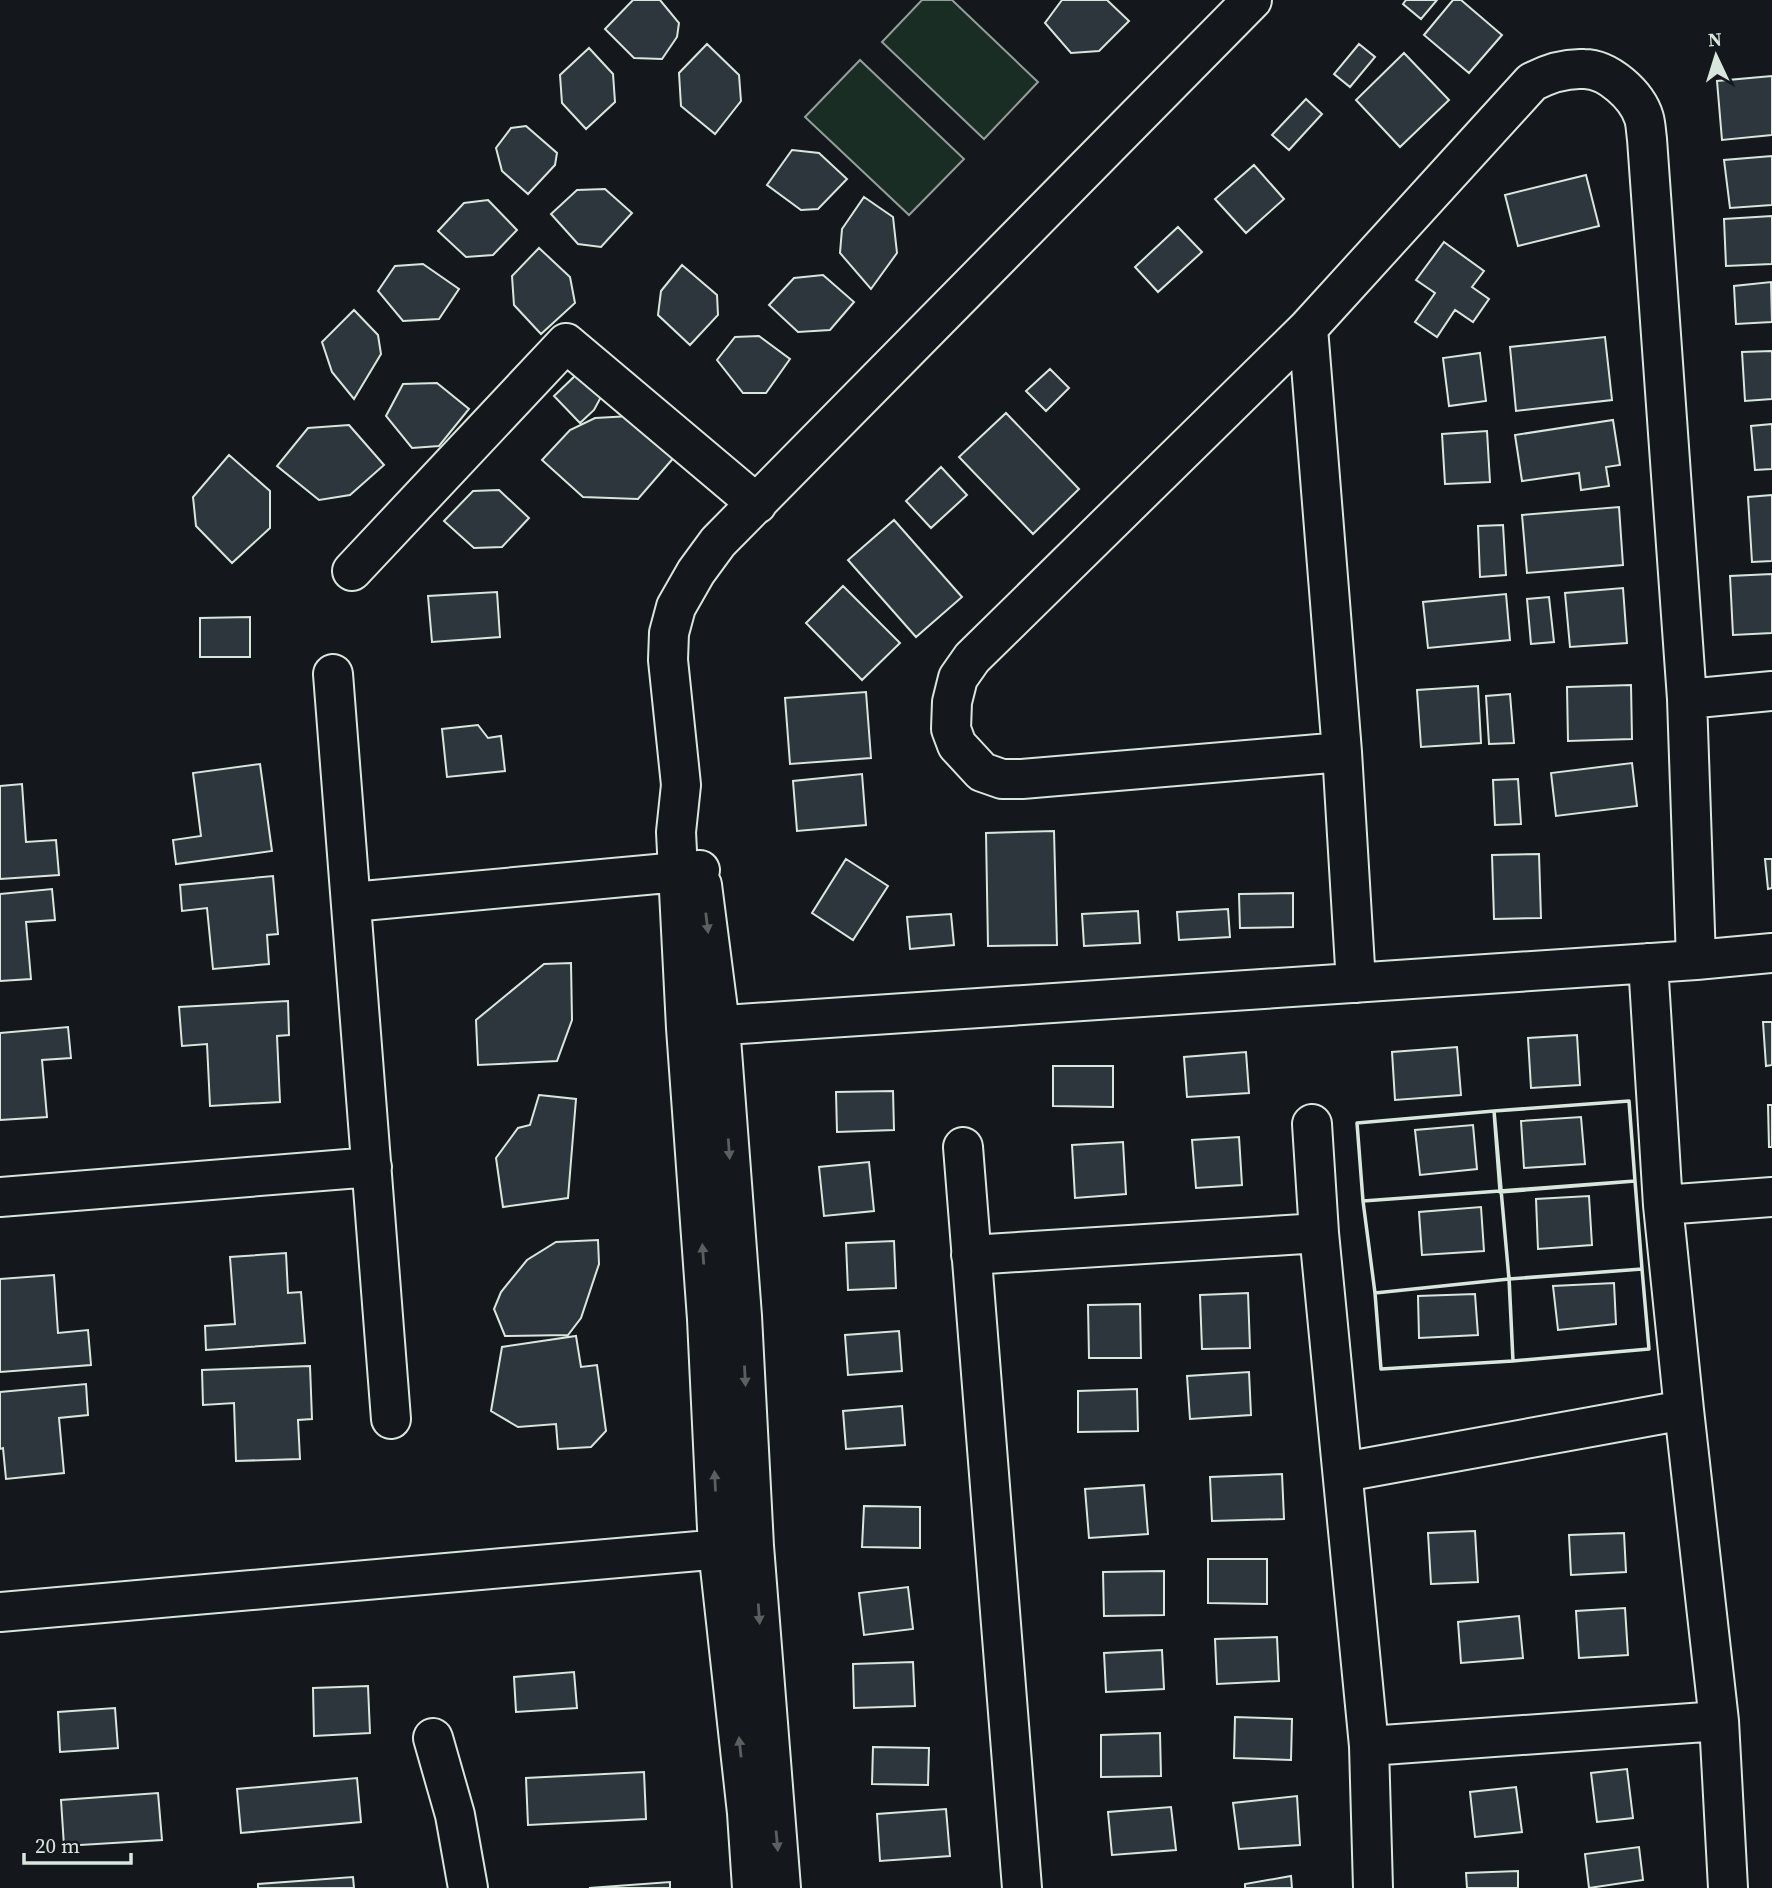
<svg xmlns="http://www.w3.org/2000/svg" width="1772" height="1888" font-family="'Source Serif 4',serif">
<style>
.green{fill:#1a2d24;stroke:#939e99;stroke-width:2}
.building{fill:#2c363c;stroke:#d8e6dc;stroke-width:2}
.lines{fill:none;stroke-linecap:round;stroke-linejoin:round}
.minor-casing{stroke:#d8e6dc;stroke-width:42}
.minor{stroke:#14181c;stroke-width:38}
.wall{stroke:#d8e6dc;stroke-width:3.5}
.oneway{fill:#59605f}
</style>
<rect width="100%" height="100%" fill="#14181c"/>
<path class="green" d="M922,0H952L1038,82L984,139L882,42Z
M860,60L964,159L909,215L805,117Z"/>
<path class="building" d="M633,0H660L679,23L677,37L662,59L634,58L605,29Z
M1062,0H1107L1129,21L1099,51L1071,53L1045,23Z
M1406,0H1437L1421,19L1403,4Z
M1453,0H1461L1502,35L1469,73L1424,35Z
M707,44L739,75L741,101L715,134L681,106L679,73Z
M1359,44L1375,57L1350,87L1334,74Z
M589,48L613,74L615,102L586,129L562,103L560,75Z
M1404,53L1449,100L1400,147L1356,100Z
M1772,76V135L1722,140L1717,81Z
M1306,99L1322,114L1289,150L1272,135Z
M526,126L557,153L555,165L528,194L502,171L496,148L511,128Z
M792,150L819,153L847,179L818,209L801,210L767,185Z
M1772,156V205L1730,208L1724,160Z
M1254,165L1284,199L1246,233L1215,199Z
M1586,175L1599,226L1518,246L1505,195Z
M605,189L632,213L601,247L578,244L551,214L577,190Z
M864,197L893,217L897,253L871,289L840,253L842,229Z
M488,200L517,230L493,255L466,257L438,231L464,203Z
M1772,216V264L1726,266L1724,219Z
M1178,227L1202,252L1158,292L1135,267Z
M1444,242L1484,271L1472,287L1489,299L1473,322L1455,310L1437,337L1415,322L1435,293L1416,280Z
M539,248L570,277L575,303L541,334L514,305L512,276Z
M423,264L459,289L439,319L403,321L378,291L395,266Z
M682,265L717,295L718,315L690,345L658,315L661,291Z
M823,275L854,302L830,330L798,332L769,305L794,278Z
M1771,282L1772,322L1736,324L1734,286Z
M354,310L378,335L381,354L354,399L332,372L322,342Z
M759,336L790,359L766,393H743L717,360L735,337Z
M1605,337L1612,400L1516,411L1510,347Z
M1772,351V399L1745,401L1742,352Z
M1480,353L1486,401L1449,406L1443,358Z
M1050,369L1069,388L1046,411L1026,391Z
M578,373L601,397L594,410L580,423L554,396Z
M437,383L469,409L439,446L412,448L386,416L403,384Z
M1006,413L1079,489L1033,534L959,457Z
M631,416L676,455L638,499L583,497L542,460L570,430L595,418Z
M1613,420L1620,465L1606,467L1609,486L1581,490L1579,473L1522,481L1515,435Z
M1772,424V469L1755,470L1751,426Z
M349,425L384,465L350,495L319,500L277,466L308,428Z
M1487,431L1490,482L1445,484L1442,434Z
M229,455L270,491V528L232,563L196,526L193,497Z
M941,467L967,495L931,528L906,501Z
M499,490L529,518L502,547L474,548L444,521L473,491Z
M1772,495V561L1752,562L1748,497Z
M1619,507L1623,565L1527,573L1522,515Z
M894,520L962,597L916,637L848,560Z
M1503,525L1506,575L1480,577L1478,526Z
M1772,574V633L1733,635L1730,576Z
M843,586L900,643L862,680L806,623Z
M1623,588L1627,643L1570,647L1565,593Z
M497,592L500,637L432,642L428,596Z
M1506,594L1510,640L1428,648L1423,602Z
M1549,597L1554,642L1531,644L1527,599Z
M250,617V657H200V618Z
M1631,685L1632,739L1568,741L1567,687Z
M1478,686L1481,743L1421,747L1417,690Z
M866,692L871,758L790,764L785,698Z
M1510,694L1514,743L1489,744L1486,696Z
M478,725L488,738L501,736L505,771L447,777L442,729Z
M1632,763L1637,806L1556,816L1551,773Z
M260,764L272,851L176,864L173,840L201,836L193,773Z
M862,774L866,825L797,831L793,781Z
M1518,779L1521,824L1495,825L1493,780Z
M22,784L26,842L56,840L59,875L0,879V786Z
M1054,831L1057,945L988,946L986,833Z
M1539,854L1541,918L1494,919L1492,855Z
M846,859L888,886L853,940L812,913Z
M1765,859H1772V888L1768,889Z
M273,876L278,934L267,935L269,964L213,969L207,908L182,911L180,885Z
M52,889L55,920L26,922L31,979L0,981V894Z
M1293,893V927L1240,928L1239,894Z
M1228,909L1230,937L1179,940L1177,912Z
M1138,911L1140,943L1084,946L1082,914Z
M951,914L954,945L910,949L907,917Z
M571,963L572,1020L557,1061L478,1065L476,1020L544,964Z
M288,1001L289,1035L277,1036L280,1102L210,1106L207,1044L182,1046L179,1007Z
M1763,1022H1772V1065L1766,1066Z
M68,1027L71,1058L42,1060L47,1117L0,1120V1033Z
M1577,1035L1580,1085L1531,1088L1528,1038Z
M1457,1047L1461,1095L1395,1100L1392,1052Z
M1246,1052L1249,1093L1187,1097L1184,1057Z
M1053,1066H1113V1107L1053,1106Z
M893,1091L894,1130L837,1132L836,1092Z
M539,1095L576,1099L568,1198L503,1207L496,1158L518,1128L530,1125Z
M1768,1105H1772V1147H1769Z
M1581,1117L1585,1164L1524,1168L1521,1121Z
M1473,1125L1477,1169L1420,1175L1415,1130Z
M1239,1137L1242,1185L1196,1188L1192,1140Z
M1123,1142L1126,1194L1075,1198L1072,1145Z
M869,1162L874,1211L824,1216L819,1167Z
M1589,1196L1592,1245L1538,1249L1536,1199Z
M1481,1207L1484,1251L1422,1255L1419,1212Z
M598,1240L599,1264L581,1318L568,1335L505,1336L494,1309L501,1292L527,1260L556,1242Z
M894,1241L896,1288L848,1290L846,1243Z
M286,1253L288,1293L301,1292L305,1343L206,1350L205,1326L235,1324L230,1257Z
M54,1275L58,1333L88,1330L91,1365L0,1372V1279Z
M1614,1283L1616,1324L1558,1330L1553,1286Z
M1248,1293L1250,1348L1202,1349L1200,1295Z
M1475,1294L1478,1335L1419,1338L1418,1296Z
M1140,1304L1141,1358H1089L1088,1305Z
M899,1331L902,1371L848,1375L845,1335Z
M576,1336L581,1367L597,1365L606,1431L591,1447L558,1449L556,1424L518,1427L491,1411L502,1347Z
M310,1366L312,1419L298,1420L300,1459L236,1461L234,1403L203,1405L202,1370Z
M1249,1372L1251,1415L1190,1419L1187,1376Z
M86,1384L88,1415L59,1418L64,1473L6,1479L3,1448L0,1449V1392Z
M1137,1389L1138,1431L1078,1432V1391Z
M902,1406L905,1445L846,1449L843,1411Z
M1282,1474L1284,1519L1212,1521L1210,1477Z
M1144,1485L1148,1534L1089,1538L1085,1489Z
M864,1506L920,1507V1548L862,1547Z
M1475,1531L1478,1582L1431,1584L1428,1533Z
M1624,1533L1626,1572L1571,1575L1569,1535Z
M1208,1559H1267V1604L1208,1603Z
M1164,1571V1615L1104,1616L1103,1572Z
M908,1587L913,1629L864,1635L859,1593Z
M1625,1608L1628,1655L1579,1658L1576,1611Z
M1519,1616L1523,1658L1461,1663L1458,1622Z
M1277,1637L1279,1681L1217,1684L1215,1639Z
M1162,1650L1164,1689L1106,1692L1104,1653Z
M913,1662L915,1706L854,1708L853,1664Z
M574,1672L577,1708L516,1712L514,1677Z
M368,1686L370,1733L314,1736L313,1688Z
M115,1708L118,1748L60,1752L58,1712Z
M1235,1717L1292,1719L1291,1760L1234,1758Z
M1160,1733L1161,1776L1101,1777V1735Z
M873,1747L929,1748L928,1785L872,1784Z
M1627,1769L1633,1818L1597,1822L1591,1773Z
M644,1772L646,1819L528,1825L526,1778Z
M357,1778L361,1822L241,1833L237,1789Z
M1516,1787L1522,1832L1475,1837L1470,1792Z
M158,1793L162,1840L64,1846L61,1800Z
M1297,1796L1300,1845L1239,1849L1233,1803Z
M1171,1807L1176,1850L1112,1855L1108,1812Z
M946,1809L950,1856L880,1861L877,1814Z
M1639,1847L1643,1880L1589,1888L1585,1854Z
M1518,1871V1888H1467L1466,1873Z
M1291,1876L1292,1888H1245V1884Z
M353,1877L354,1888H258V1884Z
M670,1882V1888H589Z"/>
<g class="lines">
<g class="minor-casing">
<path id="minor" d="M1308,328L1342,752L1356,983
M352,571L566,343L757,504
M333,674L391,1419
M1687,699L1772,691
M1342,752L1022,779H1002L982,772L957,745L951,729L952,702L958,678L972,658L1308,328L1532,82C1549,73 1565,68 1584,69C1608,69 1637,95 1644,118C1646,125 1646,133 1647,139L1687,699L1696,960
M702,885L720,1025L742,1316L754,1546L781,1888
M352,902L700,870
M1648,963L1663,1205L1684,1410L1719,1721L1728,1888
M695,1027L1696,960L1772,953
M1312,1124L1319,1233L1369,1746L1373,1888
M963,1147L1022,1888
M0,1197L372,1167
M1663,1205L1772,1197
M971,1255L1319,1233
M1344,1472L1684,1410
M0,1612L744,1547
M433,1738L455,1815L468,1888
M1369,1746L1719,1721
M752,1888L747,1813L718,1549L707,1319L686,1028L676,832L681,785L668,660L669,633L676,607L696,572L718,542L1252,0"/>
</g>
<use href="#minor" class="minor"/>
<path class="wall" d="M1629,1101L1635,1181L1500,1191L1494,1111Z
M1500,1191L1363,1201L1375,1293L1509,1279L1494,1111L1357,1123L1363,1201L1500,1191
M1500,1192L1635,1181L1642,1269L1509,1279
M1509,1276L1513,1361L1649,1349L1642,1269L1509,1279
M1509,1279L1513,1361L1381,1369L1375,1293Z"/>
</g>
<defs><path id="oneway-solid" d="M-6-.8H1V-3.2L6.5 0L1 3.2V.8H-6Z" transform="scale(1.75)"/></defs>
<g class="oneway">
<use href="#oneway-solid" transform="translate(707 923) rotate(83)"/>
<use href="#oneway-solid" transform="translate(729 1149) rotate(86)"/>
<use href="#oneway-solid" transform="translate(703 1254) rotate(-94)"/>
<use href="#oneway-solid" transform="translate(745 1376) rotate(87)"/>
<use href="#oneway-solid" transform="translate(715 1481) rotate(-93)"/>
<use href="#oneway-solid" transform="translate(759 1614) rotate(86)"/>
<use href="#oneway-solid" transform="translate(740 1747) rotate(-96)"/>
<use href="#oneway-solid" transform="translate(777 1841) rotate(85)"/>
</g>
<g transform="translate(1716 56) rotate(356)" stroke="#14181c" stroke-width="5" paint-order="stroke">
<path d="M0-5L12 26L0 18L-12 26Z" fill="#d8e6dc"/>
<text y="-10" font-size="19" font-weight="bold" text-anchor="middle" fill="#d8e6dc">N</text>
</g>
<path d="M24 1853v10h107v-10" fill="none" stroke="#d8e6dc" stroke-width="3.5"/>
<text x="35" y="1853" font-size="21" fill="#d8e6dc" stroke="#14181c" stroke-width="5" paint-order="stroke">20 m</text>
</svg>
